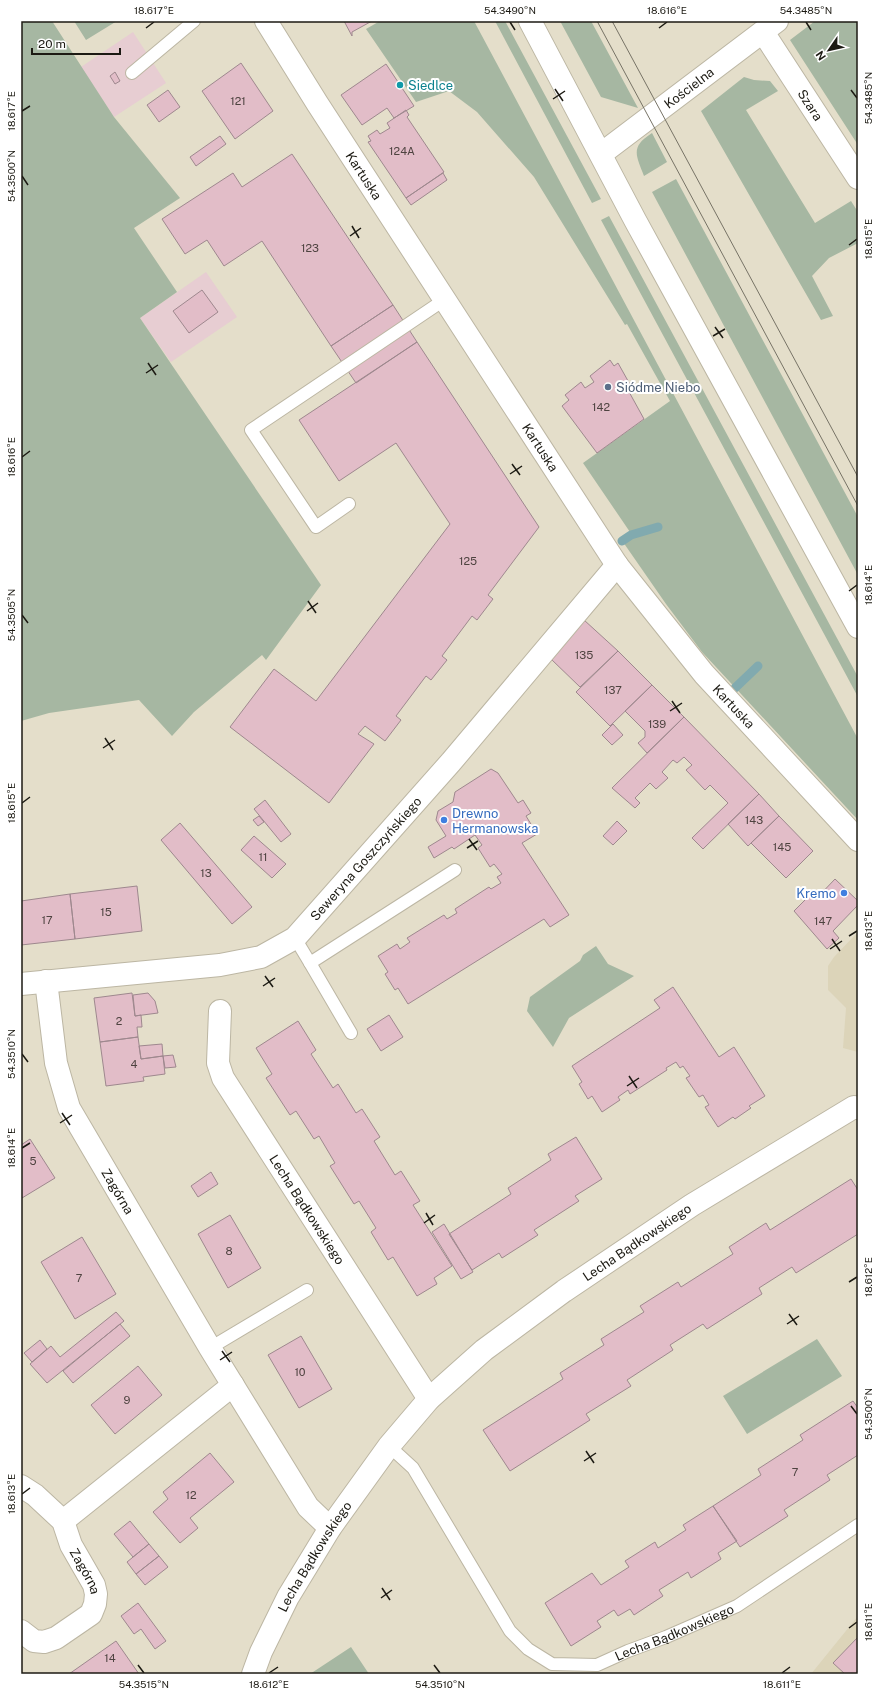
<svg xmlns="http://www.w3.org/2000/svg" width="879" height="1695" font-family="'Public Sans',sans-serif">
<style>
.built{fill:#dcd4b9}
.industrial{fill:#e7cdd2}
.green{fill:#a6b7a2}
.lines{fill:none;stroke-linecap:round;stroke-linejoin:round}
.stream{stroke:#81aaaf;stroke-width:9}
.building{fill:#e2bdc8;stroke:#9e888e}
.lane-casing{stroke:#bcb6a3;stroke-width:14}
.street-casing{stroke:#bcb6a3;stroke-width:24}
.secondary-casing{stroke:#bcb6a3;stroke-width:24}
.lane{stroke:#fff;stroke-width:12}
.street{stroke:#fff;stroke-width:22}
.secondary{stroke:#fff;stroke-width:22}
.tram{stroke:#777366;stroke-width:1}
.ticks{fill:none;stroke:#1c1a13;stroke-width:1.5}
.culture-dot{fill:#0f9aa8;stroke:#fff;stroke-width:1.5}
.service-dot{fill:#5c6f8a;stroke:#fff;stroke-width:1.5}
.shop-dot{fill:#3f7fe0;stroke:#fff;stroke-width:1.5}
.labels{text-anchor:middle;stroke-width:4;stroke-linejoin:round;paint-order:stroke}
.number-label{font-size:11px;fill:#4e4340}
.culture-label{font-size:13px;fill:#0d838f;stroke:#fff;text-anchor:start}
.street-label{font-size:13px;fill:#1c1a13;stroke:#fff}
.service-label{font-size:13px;fill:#4e5e75;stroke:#fff;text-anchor:start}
.shop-label{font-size:13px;fill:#366cbe;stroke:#fff;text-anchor:start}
.neatline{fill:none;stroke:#1c1a13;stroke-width:1.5}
.ticks-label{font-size:10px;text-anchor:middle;fill:#1c1a13}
</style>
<rect width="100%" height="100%" fill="#e4deca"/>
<path class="built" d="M858,932V1052L843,1048L846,1008L828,990V966L834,957Z
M858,1616V1674H811Z"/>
<path class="industrial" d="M133,32L166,83L114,117L81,67Z
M206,272L237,317L171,362L140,318Z"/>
<path class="green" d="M21,21H52L114,117L180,198L134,228L177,292L140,318L321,585L266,660L262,655L194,712L172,736L139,700L49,713L21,721Z
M74,21H117L86,40Z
M380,21H474L858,739V820L702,652L666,604L623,542L632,535L583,463L670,401L627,324L625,325L534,177L477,112L449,91L416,102L366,29Z
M495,21H505L601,199L592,203Z
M560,21H591L638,108L601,97Z
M815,21H858V145L790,40Z
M744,77L754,80L770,81L778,91L746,110L815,223L851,201L858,212V243L829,258L812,276L833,316L821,320L701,111Z
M652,133L667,162L644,176C636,155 630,147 652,133Z
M676,179L858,517V575L652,192Z
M609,216L858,677V697L601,220Z
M596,946L608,964L634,976L569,1018L553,1047L527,1011L530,997L580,961L583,955Z
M817,1339L842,1376L747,1434L723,1396Z
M351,1647L369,1674H310Z"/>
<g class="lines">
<path class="stream" d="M622,541L631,535L658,527
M735,688L758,666"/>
</g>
<path class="building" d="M344,21H372L352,32V36Z
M241,63L273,111L235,139L202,91Z
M386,64L414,106L394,118L387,108L362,125L341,95Z
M115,72L120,81L115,84L110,76Z
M168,90L180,107L159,122L147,105Z
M406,110L409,115L407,117L444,172L406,198L368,142L371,141L368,136L377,130L380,134L390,128L387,123Z
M220,136L226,144L196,166L190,157Z
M292,154L393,305L331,346L262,241L224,266L207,240L185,254L162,219L233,173L242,187Z
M443,173L447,180L411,205L406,198Z
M202,290L218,312L189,333L173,311Z
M393,305L417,342L356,383L331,346Z
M417,342L539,527L488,595L493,599L477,620L472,616L442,656L447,660L431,680L426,676L396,716L401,720L385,741L365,726L358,734L374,744L329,803L230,727L274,669L316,701L450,524L396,443L339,481L299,420Z
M610,360L614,366L618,363L632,388L628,390L644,419L597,453L562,406L569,400L565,395L581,382L585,388L594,382L590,376Z
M584,620L618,651L580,687L551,659Z
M618,651L652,685L610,726L576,692Z
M652,685L684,717L647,753L638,743L645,737V731L625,711Z
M684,717L759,794L703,849L692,838L728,803L710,785L705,790L686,770L692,765L684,757L677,763L673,760L662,772L668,778L656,789L650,783L635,798L640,803L635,808L612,788Z
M613,724L623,735L612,745L602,735Z
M491,769L498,773L518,803L523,800L531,813L526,816L537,834L522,843L569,915L550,927L544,919L408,1004L398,988L395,990L385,974L388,972L378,956L397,944L400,949L410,942L407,938L444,915L447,919L457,913L455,909L489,887L491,889L501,883L497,877L502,874L494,864L490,867L478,848L482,845L475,835L454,849L452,847L434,858L428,847L446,836L436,820L438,811L453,802L455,792Z
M759,794L779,816L748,846L728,824Z
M265,800L291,834L281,842L254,809Z
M259,816L264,822L258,826L253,820Z
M779,816L813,851L786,878L751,843Z
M617,821L627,831L613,845L603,836Z
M180,823L252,907L232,924L161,840Z
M254,836L286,864L272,878L241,850Z
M835,879L858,901V905L833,931L839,938L827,949L794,911L811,894L815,900Z
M137,886L142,931L75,939L70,894Z
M70,894L75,939L21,945V901Z
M673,987L719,1057L734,1047L765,1096L749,1106L751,1108L735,1119L733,1117L718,1127L705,1107L709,1105L703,1095L699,1097L686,1078L690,1076L683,1066L680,1068L676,1062L666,1068L667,1070L630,1094L628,1090L618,1097L620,1100L602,1112L592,1096L588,1099L579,1084L582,1082L572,1066L660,1008L654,1000Z
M132,993L135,1016L141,1015L142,1027H137L138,1037L100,1042L94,998Z
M148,993L155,1001L158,1013L135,1016L133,995Z
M389,1015L403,1037L381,1051L367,1029Z
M298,1021L316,1050L311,1054L333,1088L338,1084L356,1113L362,1109L380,1137L374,1141L395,1175L401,1171L420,1201L413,1205L452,1266L434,1278L437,1284L417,1296L393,1257L388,1260L371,1232L376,1228L359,1201L354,1204L330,1166L335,1163L319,1136L314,1139L296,1111L290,1115L266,1078L272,1074L256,1048Z
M138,1037L141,1059L163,1056L165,1074L143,1077L144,1081L106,1086L100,1042Z
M162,1044L163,1056L141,1059L139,1046Z
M173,1055L176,1067L165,1068L163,1056Z
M576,1137L602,1179L575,1196L579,1201L534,1230L538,1235L502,1258L499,1253L472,1270L449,1234L511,1194L508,1188L551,1160L548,1154Z
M30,1139L55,1178L22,1198L21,1196V1145Z
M211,1172L218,1184L198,1197L191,1186Z
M851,1179L858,1190V1234L796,1273L792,1267L759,1288L762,1294L707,1329L703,1324L670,1345L673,1350L627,1380L631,1386L586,1414L590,1420L510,1471L483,1430L563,1379L560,1373L604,1345L601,1339L644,1312L640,1306L678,1282L681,1287L733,1254L729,1247L766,1223L770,1230Z
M230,1215L261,1268L228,1288L198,1234Z
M444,1224L473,1272L461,1279L432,1232Z
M82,1237L116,1294L75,1319L41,1262Z
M116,1312L124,1321L47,1383L30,1364L51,1346L60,1357Z
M120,1324L130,1336L73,1383L63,1371Z
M301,1336L332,1389L299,1408L268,1355Z
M40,1340L47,1349L32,1362L24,1353Z
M138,1366L162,1395L115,1434L91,1405Z
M853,1401L858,1408V1455L827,1475L830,1480L784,1510L788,1516L740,1547L713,1506L761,1475L758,1469L803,1440L800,1435Z
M210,1453L234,1482L190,1518L198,1528L180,1543L153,1512L168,1499L163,1492Z
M713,1506L737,1541L718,1553L721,1559L691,1578L688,1572L659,1590L663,1596L634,1615L630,1609L618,1616L614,1610L597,1621L601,1627L571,1646L545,1603L592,1573L601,1585L629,1567L625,1561L655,1542L658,1548L686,1530L683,1525Z
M130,1521L149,1544L133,1557L114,1534Z
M149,1544L159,1556L136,1574L127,1562Z
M159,1556L168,1567L145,1585L136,1574Z
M138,1603L166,1641L155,1649L141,1629L134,1634L121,1616Z
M858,1637V1674H845L833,1663Z
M116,1641L139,1674H69Z"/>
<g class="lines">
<g class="lane-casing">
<g id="lane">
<path d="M132,73L194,21"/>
<path d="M349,504L316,527L251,430L444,300"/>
<path d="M295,938L310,963"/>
<path d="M351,1033L310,963L455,870"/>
<path d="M210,1348L307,1290"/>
<path id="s1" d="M389,1446L413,1468L510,1631L528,1649L552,1664L597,1665L628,1651L666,1637L737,1606L858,1525"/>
</g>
</g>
<g class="street-casing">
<g id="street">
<path id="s2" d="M266,21L317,103L617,565L704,674L858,840"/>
<path id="s3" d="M763,32L858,178"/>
<path id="s4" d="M601,154L777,21"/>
<path id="s5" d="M46,981L56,1063L69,1108L210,1348L308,1507L330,1528"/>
<path id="s6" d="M21,984L220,965L261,957L295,938L451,762L617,565"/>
<path id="s7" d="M220,1011L218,1063L223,1078L429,1399"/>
<path id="s8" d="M21,1486L35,1495L63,1521L71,1545L94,1585L96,1594L95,1604L91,1614L56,1638L44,1642L34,1641L21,1631"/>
<path d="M63,1521L233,1385"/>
<path id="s9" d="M253,1674L261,1652L288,1597L330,1528L389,1446L429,1399L484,1350L564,1291L692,1205L854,1107L858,1108"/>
</g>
</g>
<g class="secondary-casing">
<path id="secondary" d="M530,21L635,220L858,627"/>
</g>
<use href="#lane" class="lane"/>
<use href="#street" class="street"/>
<use href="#secondary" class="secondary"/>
<path class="tram" d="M597,21L858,506
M612,21L858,477"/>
</g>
<path class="ticks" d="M510,22L515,30M806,22L811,30M146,28L154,22M659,28L667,22M555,89L563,101M851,90L857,98M553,99L565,91M22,111L30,106M22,176L28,185M352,226L359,238M350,236L361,228M849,245L857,239M715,327L723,338M713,336L725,329M148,363L156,375M146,373L158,365M22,457L30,451M512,464L520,475M510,474L522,466M849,591L857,585M308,601L316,613M307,611L318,603M22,615L28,623M672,701L680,713M670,711L682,703M105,738L113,750M103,748L115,740M22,803L30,797M469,839L477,850M467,848L478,841M849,936L857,931M832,939L840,951M830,949L842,941M265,976L273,987M263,986L275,978M22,1054L28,1062M629,1076L637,1088M627,1086L639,1078M62,1113L70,1125M60,1123L72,1115M22,1148L30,1143M426,1213L433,1225M424,1223L435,1215M849,1282L857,1277M789,1314L797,1325M787,1324L799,1316M222,1351L230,1362M220,1360L232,1352M851,1406L857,1414M586,1451L594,1463M584,1461L596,1453M22,1494L30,1488M382,1588L390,1600M381,1598L392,1590M849,1628L857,1622M138,1665L144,1673M434,1665L440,1673M269,1673L278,1667M782,1673L790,1667"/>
<circle class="culture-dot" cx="400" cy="85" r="4"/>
<circle class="service-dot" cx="608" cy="387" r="4"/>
<g class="shop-dot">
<circle cx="444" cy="820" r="4"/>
<circle cx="844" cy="893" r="4"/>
</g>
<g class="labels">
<g class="number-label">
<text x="238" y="105">121</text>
<text x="402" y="155">124A</text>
<text x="310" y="252">123</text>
<text x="601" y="411">142</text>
<text x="468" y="565">125</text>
<text x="584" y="659">135</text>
<text x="613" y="694">137</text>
<text x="657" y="728">139</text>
<text x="754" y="824">143</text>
<text x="782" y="851">145</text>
<text x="263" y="861">11</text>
<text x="206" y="877">13</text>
<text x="106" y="916">15</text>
<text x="47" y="924">17</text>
<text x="823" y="925">147</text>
<text x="119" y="1025">2</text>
<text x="134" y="1068">4</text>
<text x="33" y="1165">5</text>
<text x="229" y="1255">8</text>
<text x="79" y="1282">7</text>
<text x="300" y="1376">10</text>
<text x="127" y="1404">9</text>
<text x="795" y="1476">7</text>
<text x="191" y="1499">12</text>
<text x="110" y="1662">14</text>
</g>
<g class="culture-label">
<text x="408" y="90">Siedlce</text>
</g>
<g class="street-label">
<text dy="5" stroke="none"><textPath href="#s4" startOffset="110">Kościelna</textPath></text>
<text dy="5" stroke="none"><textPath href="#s3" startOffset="87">Szara</textPath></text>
<text dy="5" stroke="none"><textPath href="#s2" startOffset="183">Kartuska</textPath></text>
<text dy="5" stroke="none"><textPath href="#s2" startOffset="507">Kartuska</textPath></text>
<text dy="5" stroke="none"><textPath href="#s2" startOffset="831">Kartuska</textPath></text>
<text dy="5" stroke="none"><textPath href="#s6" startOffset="387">Seweryna Goszczyńskiego</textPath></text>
<text dy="5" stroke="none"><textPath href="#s5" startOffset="226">Zagórna</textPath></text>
<text dy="5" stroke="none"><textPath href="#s7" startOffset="224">Lecha Bądkowskiego</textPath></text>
<text dy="5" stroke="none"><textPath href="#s9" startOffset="589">Lecha Bądkowskiego</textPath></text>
<text dy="5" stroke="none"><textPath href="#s9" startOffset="133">Lecha Bądkowskiego</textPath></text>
<text dy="5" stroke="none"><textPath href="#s8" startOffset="110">Zagórna</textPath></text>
<text dy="5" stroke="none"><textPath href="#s1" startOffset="405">Lecha Bądkowskiego</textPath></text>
</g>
<g class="service-label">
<text x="616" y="392">Siódme Niebo</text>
</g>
<g class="shop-label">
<text x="452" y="818">Drewno<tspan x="452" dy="15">Hermanowska</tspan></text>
<text x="836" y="898" text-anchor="end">Kremo</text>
</g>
</g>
<rect width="879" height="1695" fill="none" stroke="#ffffff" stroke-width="44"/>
<g transform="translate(829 50) rotate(236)" stroke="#ffffff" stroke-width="3" paint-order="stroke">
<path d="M0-3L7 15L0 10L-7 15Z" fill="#1c1a13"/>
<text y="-6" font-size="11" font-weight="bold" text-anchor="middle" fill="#1c1a13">N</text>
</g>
<path d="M32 48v6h88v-6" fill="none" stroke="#1c1a13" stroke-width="2"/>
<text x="38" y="48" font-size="12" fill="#1c1a13" stroke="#ffffff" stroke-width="3" paint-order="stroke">20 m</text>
<rect x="22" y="22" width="835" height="1651" class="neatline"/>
<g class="ticks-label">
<text x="154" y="14">18.617°E</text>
<text x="510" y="14">54.3490°N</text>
<text x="667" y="14">18.616°E</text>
<text x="806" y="14">54.3485°N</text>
<text transform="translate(868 98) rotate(-90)" y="4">54.3485°N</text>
<text transform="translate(11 111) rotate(-90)" y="4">18.617°E</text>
<text transform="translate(11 176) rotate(-90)" y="4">54.3500°N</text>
<text transform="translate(868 239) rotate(-90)" y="4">18.615°E</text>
<text transform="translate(11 457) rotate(-90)" y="4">18.616°E</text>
<text transform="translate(868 585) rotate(-90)" y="4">18.614°E</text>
<text transform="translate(11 615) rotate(-90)" y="4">54.3505°N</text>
<text transform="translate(11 803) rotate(-90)" y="4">18.615°E</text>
<text transform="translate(868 931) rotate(-90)" y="4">18.613°E</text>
<text transform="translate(11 1054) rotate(-90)" y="4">54.3510°N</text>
<text transform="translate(11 1148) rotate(-90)" y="4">18.614°E</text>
<text transform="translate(868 1277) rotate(-90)" y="4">18.612°E</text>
<text transform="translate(868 1414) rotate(-90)" y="4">54.3500°N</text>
<text transform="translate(11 1494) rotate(-90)" y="4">18.613°E</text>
<text transform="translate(868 1622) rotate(-90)" y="4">18.611°E</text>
<text x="144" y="1688">54.3515°N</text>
<text x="269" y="1688">18.612°E</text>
<text x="440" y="1688">54.3510°N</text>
<text x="782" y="1688">18.611°E</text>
</g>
</svg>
